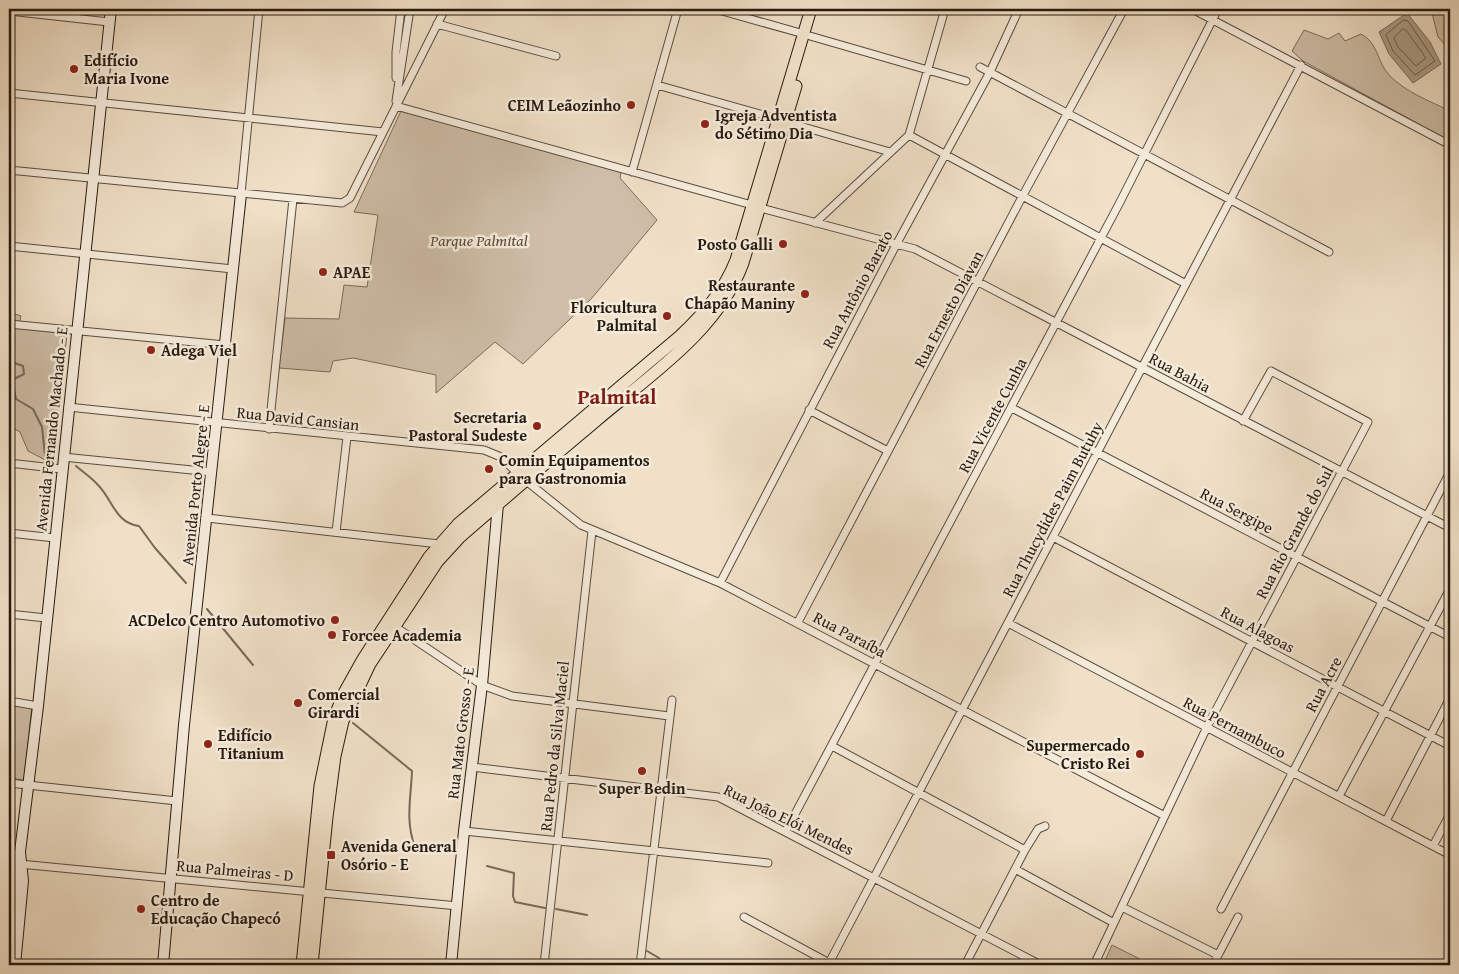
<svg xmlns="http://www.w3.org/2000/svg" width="1459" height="974" font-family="'Gentium Book Plus',serif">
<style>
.green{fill:#cebea8;stroke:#7a6c5c}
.water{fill:#ac9d89;stroke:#776959}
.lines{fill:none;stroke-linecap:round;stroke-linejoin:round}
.shore{stroke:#6a5c4c;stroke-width:1}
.stream{stroke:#776959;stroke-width:2}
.street-casing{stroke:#594c3e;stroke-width:9}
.secondary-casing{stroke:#271a10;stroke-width:12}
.primary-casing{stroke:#271a10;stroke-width:13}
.street{stroke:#f5ebdb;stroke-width:7}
.secondary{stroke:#f5ebdb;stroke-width:10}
.primary{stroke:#f0e0c7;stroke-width:11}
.poi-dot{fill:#8f2418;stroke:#f5ebdb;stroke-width:2}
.labels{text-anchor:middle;stroke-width:5;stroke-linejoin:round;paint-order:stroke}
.poi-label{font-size:16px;font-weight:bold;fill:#271a10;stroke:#f5ebdb;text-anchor:start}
.park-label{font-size:16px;font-style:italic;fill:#594b3e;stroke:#f5ebdb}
.street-label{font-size:16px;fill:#271a10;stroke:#f5ebdb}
.district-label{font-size:21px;font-weight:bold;fill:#7a1f14;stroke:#f5ebdb}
</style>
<rect width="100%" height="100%" fill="#f0e0c7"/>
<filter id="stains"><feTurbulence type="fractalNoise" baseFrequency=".004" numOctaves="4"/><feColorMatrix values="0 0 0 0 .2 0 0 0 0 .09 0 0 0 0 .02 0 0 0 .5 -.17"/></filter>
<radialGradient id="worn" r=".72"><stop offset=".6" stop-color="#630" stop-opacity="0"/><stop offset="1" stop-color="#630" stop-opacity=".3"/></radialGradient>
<path class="green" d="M1431,9H1450V50L1438,37Z
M1304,30L1328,39L1339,33L1345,41L1361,34C1378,42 1377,62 1389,75C1407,93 1428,100 1450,111V141L1303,61L1292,51Z
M401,111L621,172L620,178L657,220L592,298L523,364L495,342L436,393V375L353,358L333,361L330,372L279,368L285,318L339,319L344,285L367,287L378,215L354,212Z
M9,312L21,316L19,325L67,335L51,463L28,451L20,432L9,426Z
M9,703L32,706L24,780L9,778Z
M1112,945L1140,959L1137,965H1103Z"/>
<path class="water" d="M1407,13L1430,42L1441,64L1413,83L1389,54L1379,32Z"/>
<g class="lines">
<path class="shore" d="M1404,20L1408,21L1435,61L1415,75L1393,51L1386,35Z
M1403,29L1406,30L1426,58L1416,66L1398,47L1394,38Z"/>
<path class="stream" d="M9,361L23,366L24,374L12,380L16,399L33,409L42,427L45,456
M76,466C83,472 92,478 98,485C113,500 115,523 139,526L155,548L186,583
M207,609L253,665
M353,723L412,771C411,798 405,821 415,847
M487,866L514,873L513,896L515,902L545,908
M556,909L587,915
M647,951L659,958L663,965"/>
<g class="street-casing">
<path id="street" d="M715,9L804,34
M1192,9L1450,145
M9,11L109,22
M437,24L556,56
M810,36L966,81
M980,67L1329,252
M396,78V52L401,9
M657,85L778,119
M9,93L383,132
M396,101L410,9
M396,106L752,205
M786,122L890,152
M909,135L1186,284
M909,135L945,9
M9,170L342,203L350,198L445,9
M632,172L678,9
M241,194L259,9
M761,208L915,249L1450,528
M815,223L909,135
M9,246L233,269
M9,324L225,345
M68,407L484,450L501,457L517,473
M1012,408L1450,637
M809,410L888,451
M269,429L293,199
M63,457L212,472
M9,463L62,469
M525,480L581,525L720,583L1163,815
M207,518L439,544
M336,532L347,437
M9,533L55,538
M1053,537L1450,746
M720,583L896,245L990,72L1019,9
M9,614L46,618
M798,622L1022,197L1124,9
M1008,623L1450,855
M394,626L482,685L512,696L669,716
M9,701L38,706
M832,746L1025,850
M472,767L718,797L1041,965
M9,783L177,801
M1339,796L1450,589
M1386,821L1450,698
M464,831L768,863
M786,831L1119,204L1218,9
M1433,846L1450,814
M9,863L458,906
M1015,869L1114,923
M1122,907L1218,955
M1221,909L1450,472
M744,917L833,965
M544,965L592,531
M640,965L672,700
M828,965L1301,65
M965,965L1025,850L1038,829L1045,826
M1094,965L1207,727L1368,422L1271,371L1243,421
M1213,965L1238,917"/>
</g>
<g class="secondary-casing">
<path id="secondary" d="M9,942L15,864L20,852L38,706L111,9
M15,965L23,881L20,852
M163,965L184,725L241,194
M451,965L464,831L482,685L498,504"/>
</g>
<g class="primary-casing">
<path id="primary" d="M302,965L320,786L334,718L344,693L363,659L429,557L458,524L680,336C703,314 724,291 736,260L811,9
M312,965L327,817L335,756L343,721L370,664L438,561L460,537C506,497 551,459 597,420C650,375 718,331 743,263L796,86"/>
</g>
<use href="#street" class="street"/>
<use href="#secondary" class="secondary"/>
<use href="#primary" class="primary"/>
</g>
<g class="poi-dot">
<circle cx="74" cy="69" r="5"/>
<circle cx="631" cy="105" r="5"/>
<circle cx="705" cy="124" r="5"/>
<circle cx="783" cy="244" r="5"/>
<circle cx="323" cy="272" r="5"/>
<circle cx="805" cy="294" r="5"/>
<circle cx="667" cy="316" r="5"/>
<circle cx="151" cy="350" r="5"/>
<circle cx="537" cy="426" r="5"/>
<circle cx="489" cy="469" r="5"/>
<circle cx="335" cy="620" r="5"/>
<circle cx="332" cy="635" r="5"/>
<circle cx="298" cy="703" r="5"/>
<circle cx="208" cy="744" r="5"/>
<circle cx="1140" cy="754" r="5"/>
<circle cx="642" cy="771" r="5"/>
<rect x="326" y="850" width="10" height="10" rx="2.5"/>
<circle cx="141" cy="909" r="5"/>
</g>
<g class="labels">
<g class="poi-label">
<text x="84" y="66">Edifício<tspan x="84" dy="18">Maria Ivone</tspan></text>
<text x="621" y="111" text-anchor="end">CEIM Leãozinho</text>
<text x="715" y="121">Igreja Adventista<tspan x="715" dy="18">do Sétimo Dia</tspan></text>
<text x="773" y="250" text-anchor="end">Posto Galli</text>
<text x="333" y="278">APAE</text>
<text x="795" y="291" text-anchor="end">Restaurante<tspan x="795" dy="18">Chapão Maniny</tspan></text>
<text x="657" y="313" text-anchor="end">Floricultura<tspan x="657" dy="18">Palmital</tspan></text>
<text x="161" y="356">Adega Viel</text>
<text x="527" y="423" text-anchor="end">Secretaria<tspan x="527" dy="18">Pastoral Sudeste</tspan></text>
<text x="499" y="466">Comin Equipamentos<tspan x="499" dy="18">para Gastronomia</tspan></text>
<text x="325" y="626" text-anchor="end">ACDelco Centro Automotivo</text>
<text x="342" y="641">Forcee Academia</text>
<text x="308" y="700">Comercial<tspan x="308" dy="18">Girardi</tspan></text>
<text x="218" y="741">Edifício<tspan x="218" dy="18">Titanium</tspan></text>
<text x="1130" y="751" text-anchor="end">Supermercado<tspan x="1130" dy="18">Cristo Rei</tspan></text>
<text x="642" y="794" text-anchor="middle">Super Bedin</text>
<text x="341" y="852">Avenida General<tspan x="341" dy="18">Osório - E</tspan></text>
<text x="151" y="906">Centro de<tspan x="151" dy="18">Educação Chapecó</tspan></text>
</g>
<g class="park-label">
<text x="479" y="246">Parque Palmital</text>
</g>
<g class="street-label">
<text transform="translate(857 289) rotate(-62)" y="6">Rua Antônio Barato</text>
<text transform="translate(948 309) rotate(-62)" y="6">Rua Ernesto Diavan</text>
<text transform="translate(1180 372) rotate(28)" y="6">Rua Bahia</text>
<text transform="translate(992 415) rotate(-62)" y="6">Rua Vicente Cunha</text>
<text transform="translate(298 418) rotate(6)" y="6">Rua David Cansian</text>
<text transform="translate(51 429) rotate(-84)" y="6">Avenida Fernando Machado - E</text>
<text transform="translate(195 485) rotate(-84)" y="6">Avenida Porto Alegre - E</text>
<text transform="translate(1052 509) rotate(-62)" y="6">Rua Thucydides Paim Butuhy</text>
<text transform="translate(1237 510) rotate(28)" y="6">Rua Sergipe</text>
<text transform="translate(1294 532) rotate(-62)" y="6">Rua Rio Grande do Sul</text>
<text transform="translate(1258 629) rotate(28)" y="6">Rua Alagoas</text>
<text transform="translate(850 634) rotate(28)" y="6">Rua Paraíba</text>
<text transform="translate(1323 684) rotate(-62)" y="6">Rua Acre</text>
<text transform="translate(1235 727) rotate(28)" y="6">Rua Pernambuco</text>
<text transform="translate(460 733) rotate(-83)" y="6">Rua Mato Grosso - E</text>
<text transform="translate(554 746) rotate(-84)" y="6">Rua Pedro da Silva Maciel</text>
<text transform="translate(789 819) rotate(26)" y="6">Rua João Elói Mendes</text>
<text transform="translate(235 870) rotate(5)" y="6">Rua Palmeiras - D</text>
</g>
<g class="district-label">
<text x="617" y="404">Palmital</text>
</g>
</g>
<rect width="1459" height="974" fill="none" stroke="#f0e0c7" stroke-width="30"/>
<rect x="10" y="10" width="1439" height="954" fill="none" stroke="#271a10" stroke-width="2.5"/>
<rect x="15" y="15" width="1429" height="944" fill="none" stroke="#271a10"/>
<rect width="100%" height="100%" filter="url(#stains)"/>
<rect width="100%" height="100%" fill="url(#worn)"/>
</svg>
